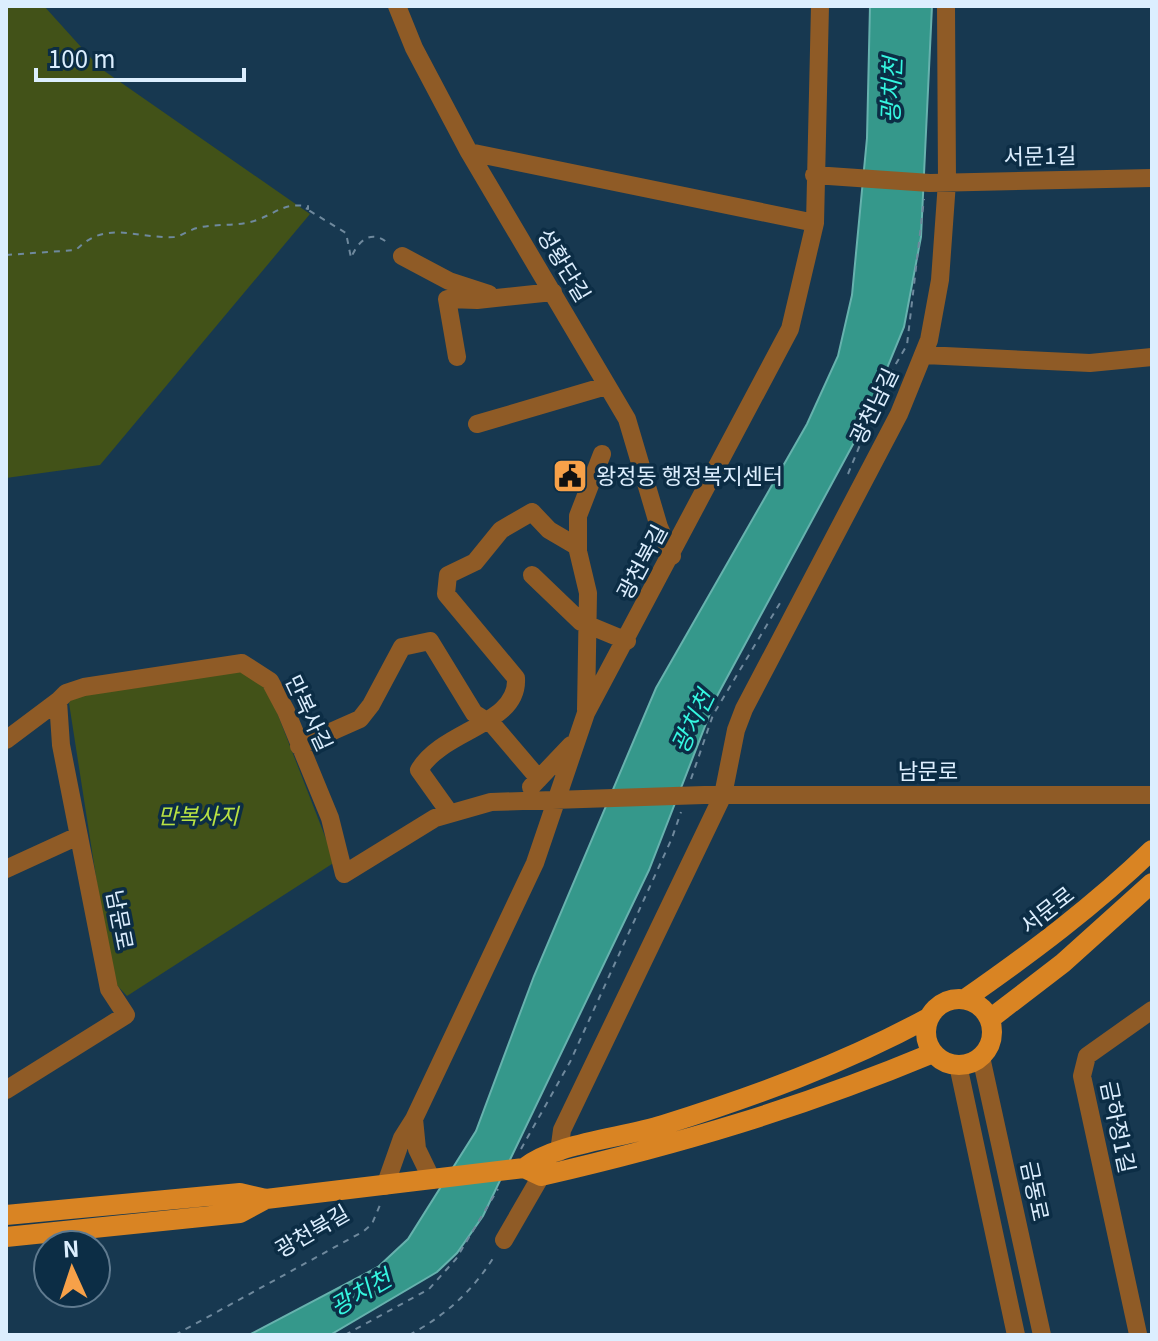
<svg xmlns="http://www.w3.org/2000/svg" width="1158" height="1341" font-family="Georgia,'Noto Sans KR',serif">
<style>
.green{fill:#425218}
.water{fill:#35988b;stroke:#67b2ae;stroke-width:2}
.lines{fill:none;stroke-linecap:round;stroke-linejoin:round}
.path{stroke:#6f899d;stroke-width:2;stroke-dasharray:6 6;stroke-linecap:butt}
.minor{stroke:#8f5b26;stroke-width:18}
.major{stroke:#d98423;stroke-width:20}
.labels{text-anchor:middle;stroke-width:7;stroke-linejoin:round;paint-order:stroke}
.street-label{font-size:22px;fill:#dceefe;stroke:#0c2d45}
.poi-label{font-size:22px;fill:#dceefe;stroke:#0c2d45;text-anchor:start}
.park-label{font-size:22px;font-style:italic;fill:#b9e243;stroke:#0c2d45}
.water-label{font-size:24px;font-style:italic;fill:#35f6e0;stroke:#0c2d45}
</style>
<rect width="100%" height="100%" fill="#173850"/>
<path class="green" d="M6,6H44L100,68L310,214L100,465L6,478Z
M239,670L263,686L276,710L335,862L127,996L112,980L69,703L75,695Z"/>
<path class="water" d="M870,6H932L921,237L904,327L864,424L716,698L649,870L483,1216L457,1253L437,1272L330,1335H249L378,1267L408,1239L476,1131L534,976L656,688L807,424L838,356L852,295L867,138Z"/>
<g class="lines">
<path class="path" d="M6,255L76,250C106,219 136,239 174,237C182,236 189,230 197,228C216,223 238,227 257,220C278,212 283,203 308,206V209L305,208L346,233L351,258C358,241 371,228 389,244
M848,474L887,379L907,345L924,199
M691,779L713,715L780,603
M521,1149L570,1062L672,838L681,812
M175,1335L364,1231L372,1224L380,1205
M345,1335L429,1289L456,1259L498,1189
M409,1335C445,1316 474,1290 495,1255"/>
<path class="minor" d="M397,6L414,48L469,152L627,419L659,527L672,556
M469,152L815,223
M814,175L930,183L1152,178
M402,256L449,281L489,294
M924,355L1090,363L1152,357
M457,357L447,299L477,300L553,292
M477,424L606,386
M532,575L581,622L627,641
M586,710L588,593L578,551V516L602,454
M6,740L58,701
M299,746L360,719L371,705L402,647L430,641L474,713L493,725L539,779
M531,787L571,745
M449,812L419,770C443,729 519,725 516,678L446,594L448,575L475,562L501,530L532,512L549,530L578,547
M6,869L78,836
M981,1057L1042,1335
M958,1065L1016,1335
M6,1090L126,1015L109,989L61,745L58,701L66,693L84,687L242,663L270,681L286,711L330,818L344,874L435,818L491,802L704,795H1152
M414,1119L417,1149L432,1180
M559,1152L562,1130L723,795L736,730L744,709L899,414L929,340L940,280L947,182L946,6
M385,1186L402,1138L414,1119L535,863L586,713L790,329L815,223L820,6
M504,1240L541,1176
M1138,1334L1082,1076L1087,1056L1152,1010"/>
<path class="major" d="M926 1032a33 33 0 1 1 66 0a33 33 0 1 1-66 0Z
M965,999C1031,953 1094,906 1152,850
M990,1019L1063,963L1152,883
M524,1168L541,1176C680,1144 801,1108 933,1053
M6,1215L240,1193L266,1199L524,1168C555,1143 622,1138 663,1125C755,1096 843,1064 928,1018
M6,1237L240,1213L266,1199"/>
</g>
<defs>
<g id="civic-square" transform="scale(1.8)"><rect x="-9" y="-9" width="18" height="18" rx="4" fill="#f7a149" stroke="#0c2d45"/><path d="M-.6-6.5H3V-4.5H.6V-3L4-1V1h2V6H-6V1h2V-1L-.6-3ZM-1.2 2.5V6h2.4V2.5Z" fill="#111"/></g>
</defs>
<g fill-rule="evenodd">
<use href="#civic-square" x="570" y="476"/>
</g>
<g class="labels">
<g class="street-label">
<text transform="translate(1040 156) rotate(-1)" y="8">서문1길</text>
<text transform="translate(564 265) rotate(59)" y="8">성황단길</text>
<text transform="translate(874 406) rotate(-64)" y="8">광천남길</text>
<text transform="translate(642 562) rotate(-62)" y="8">광천북길</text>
<text transform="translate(309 713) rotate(65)" y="8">만복사길</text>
<text x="928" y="779">남문로</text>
<text transform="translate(1047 910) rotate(-38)" y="8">서문로</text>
<text transform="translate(120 920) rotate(79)" y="8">남문로</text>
<text transform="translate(1118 1127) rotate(78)" y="8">금하정1길</text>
<text transform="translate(1035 1191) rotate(78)" y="8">금동로</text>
<text transform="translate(312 1231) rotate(-30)" y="8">광천북길</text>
</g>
<g class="poi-label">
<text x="596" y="484">왕정동 행정복지센터</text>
</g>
<g class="park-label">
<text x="198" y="824">만복사지</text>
</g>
<g class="water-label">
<text transform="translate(892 90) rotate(-88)" y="8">광치천</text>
<text transform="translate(693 722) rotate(-64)" y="8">광치천</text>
<text transform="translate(361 1293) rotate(-30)" y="8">광치천</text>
</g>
</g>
<rect width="1158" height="1341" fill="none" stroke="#dceefe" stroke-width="16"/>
<g transform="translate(72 1269) rotate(357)"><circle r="38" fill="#0c2d45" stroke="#5f7a8f" stroke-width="2"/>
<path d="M0-6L14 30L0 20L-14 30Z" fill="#f7a149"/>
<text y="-12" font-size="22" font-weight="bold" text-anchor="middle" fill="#dceefe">N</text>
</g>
<path d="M36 68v12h208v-12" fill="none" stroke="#dceefe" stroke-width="4"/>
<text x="48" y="68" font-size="24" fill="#dceefe" stroke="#0c2d45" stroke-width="6" paint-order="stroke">100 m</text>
</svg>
